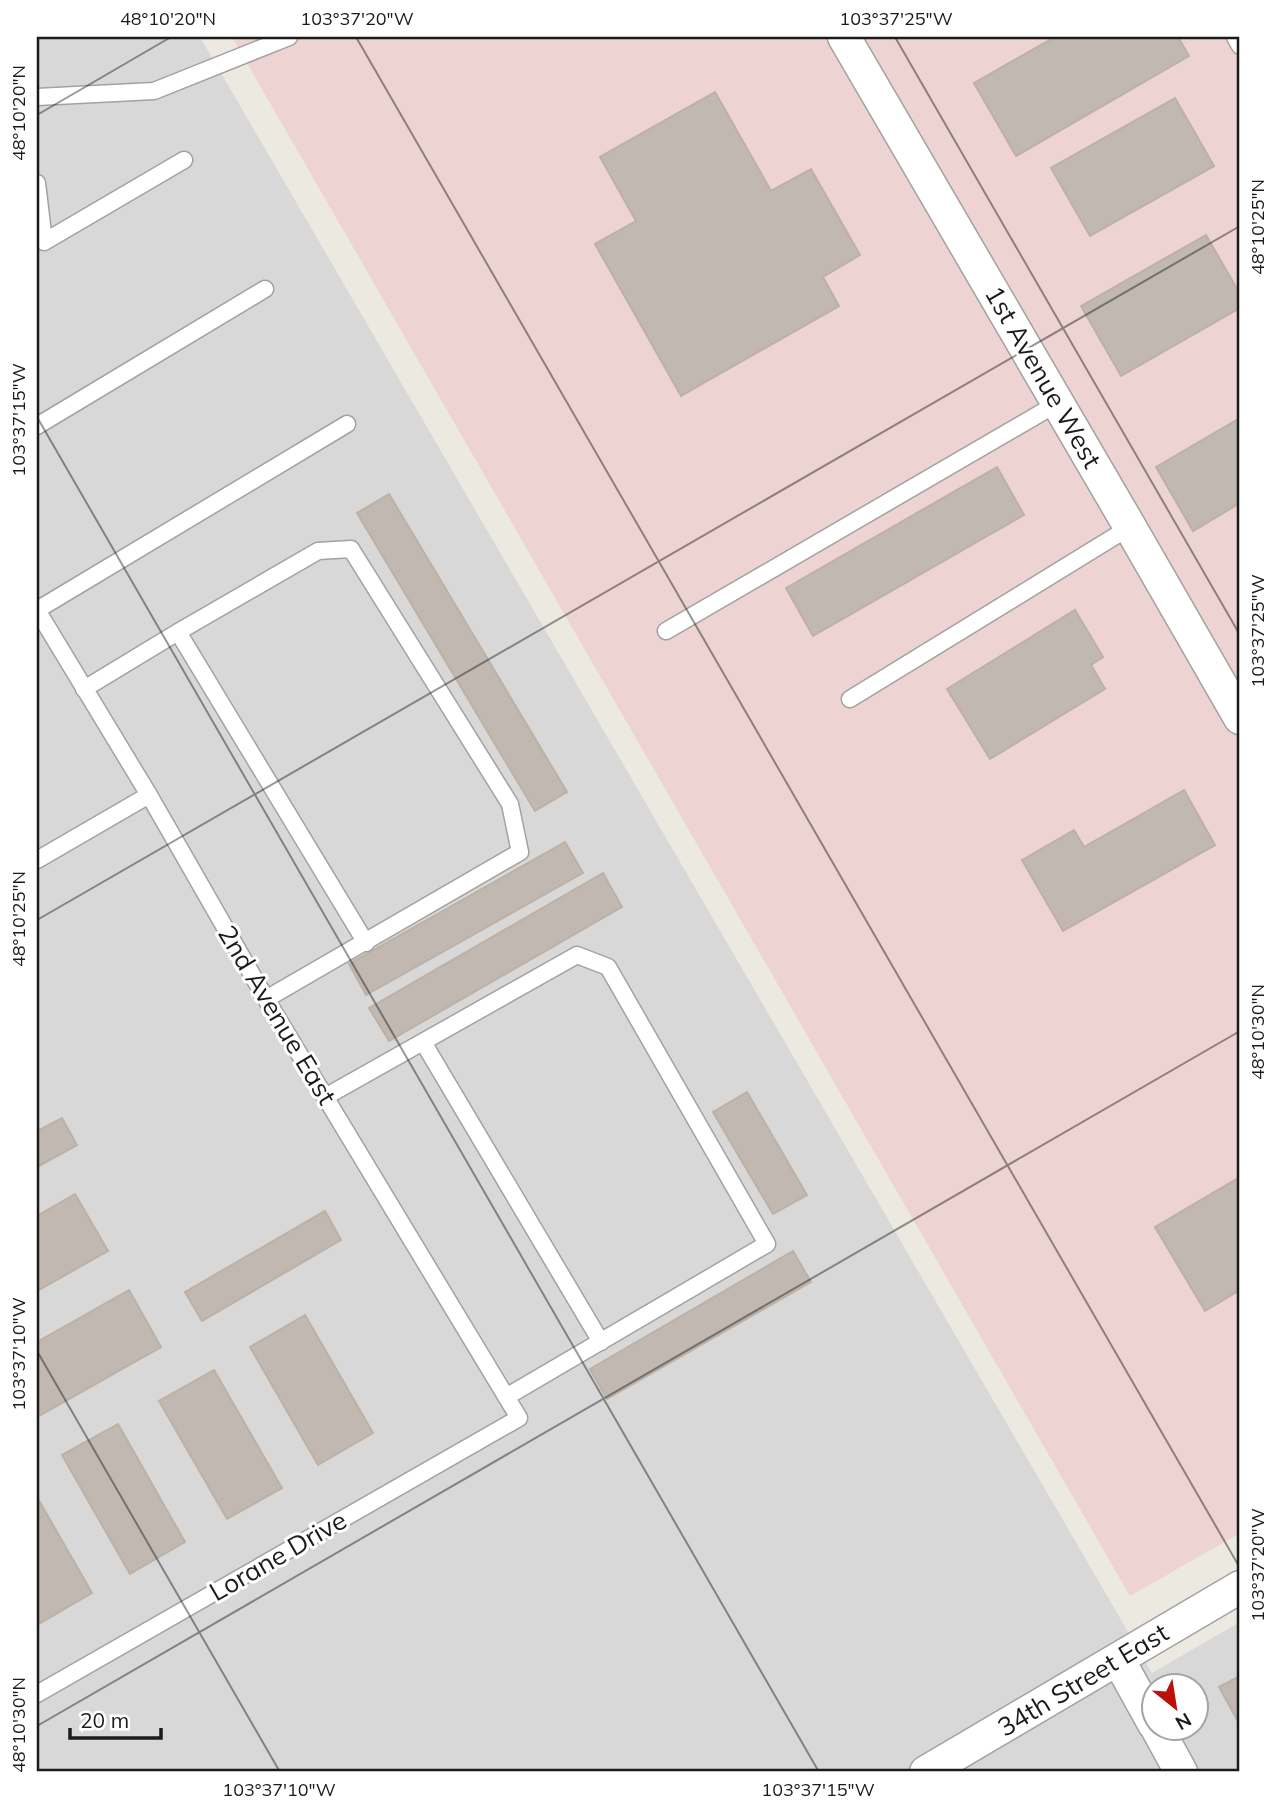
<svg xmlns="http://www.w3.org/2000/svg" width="1277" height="1809" font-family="Mulish,sans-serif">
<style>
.residential{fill:#d9d8d8;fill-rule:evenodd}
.commercial{fill:#edd3d1}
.building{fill:#c0b8b1;stroke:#bdb0a4;stroke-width:2}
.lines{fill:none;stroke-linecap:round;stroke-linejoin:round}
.service-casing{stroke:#a2a2a2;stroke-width:19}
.minor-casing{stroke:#a2a2a2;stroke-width:35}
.service{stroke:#fff;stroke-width:16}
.minor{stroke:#fff;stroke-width:32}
.ticks{fill:none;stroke:#1b1b1b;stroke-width:2;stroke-opacity:0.45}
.labels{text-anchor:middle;stroke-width:6;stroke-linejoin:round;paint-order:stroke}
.street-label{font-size:26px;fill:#1b1b1b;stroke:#fff}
.neatline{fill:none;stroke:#1b1b1b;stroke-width:2.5}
.ticks-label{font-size:18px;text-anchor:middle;fill:#1b1b1b}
</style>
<rect width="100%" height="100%" fill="#ece9e1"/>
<path class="residential" d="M37,37H200L1152,1673L1240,1622V1772H37ZM1154,1686H1196V1728H1154Z"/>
<path class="commercial" d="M232,37H1240V1533L1130,1596Z"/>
<path class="building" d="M1055,37H1178L1189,56L1016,156L974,83Z
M715,92L771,191L811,169L860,255L823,277L839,306L681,396L595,244L636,221L600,157Z
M1175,98L1214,166L1090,236L1051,168Z
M1206,235L1240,294V308L1121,376L1081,306Z
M1240,418V503L1193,531L1156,467Z
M997,467L1024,515L813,636L786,588Z
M389,494L567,792L535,811L357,513Z
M1075,610L1103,657L1091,665L1105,689L990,759L947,689Z
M1184,790L1215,845L1063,931L1022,860L1074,830L1084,847Z
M565,842L583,873L366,995L349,964Z
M603,873L622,907L389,1041L369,1008Z
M747,1092L807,1195L773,1214L713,1112Z
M62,1118L77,1145L37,1167V1131Z
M1240,1177V1290L1205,1311L1155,1227Z
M75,1194L108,1251L37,1291V1216Z
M325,1211L341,1240L202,1321L185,1292Z
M793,1251L811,1282L607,1399L590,1369Z
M129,1290L161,1347L37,1417V1342Z
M305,1315L373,1433L318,1465L250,1347Z
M214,1370L282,1488L227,1519L159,1401Z
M118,1424L185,1542L130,1574L62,1455Z
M37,1497L92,1593L37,1625Z
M1240,1676V1725L1219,1687Z"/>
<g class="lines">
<g class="service-casing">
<path id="service" d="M1235,37L1240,46
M37,97L154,91L289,37
M37,183L44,242L184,160
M37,426L265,289
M37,610L149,795L266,999L519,1418L37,1694
M37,610L347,424
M666,631L1058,403
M178,632L366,943
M84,689L178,632L318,551L351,549L510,804L520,852L266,999
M850,699L1130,527
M37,860L149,795
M423,1042L601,1342
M325,1097L577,955L608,967L767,1244L506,1397"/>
</g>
<g class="minor-casing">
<path id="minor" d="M844,37L1130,527L1240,718
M1118,1659L1154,1724
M1157,1728L1181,1772
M926,1772L1240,1587"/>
</g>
<use href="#service" class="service"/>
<use href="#minor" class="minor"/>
</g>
<path class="ticks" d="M356,37L1240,1568M895,37L1240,635M37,115L171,37M37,417L819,1772M37,920L1240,226M37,1351L280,1772M37,1726L1240,1031"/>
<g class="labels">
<g class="street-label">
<text transform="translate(1043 377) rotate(60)" y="9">1st Avenue West</text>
<text transform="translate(277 1015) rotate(59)" y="9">2nd Avenue East</text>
<text transform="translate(278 1556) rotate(-30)" y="9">Lorane Drive</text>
<text transform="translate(1083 1680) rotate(-31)" y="9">34th Street East</text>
</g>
</g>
<rect width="1277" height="1809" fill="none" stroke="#ffffff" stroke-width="77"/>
<g transform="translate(1175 1707) rotate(150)"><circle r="33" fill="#ffffff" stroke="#a4a4a4" stroke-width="2"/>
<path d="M0-5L12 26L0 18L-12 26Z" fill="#bc100b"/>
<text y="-10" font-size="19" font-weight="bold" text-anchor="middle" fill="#1b1b1b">N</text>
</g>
<path d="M70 1728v10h91v-10" fill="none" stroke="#1b1b1b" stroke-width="3.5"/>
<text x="80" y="1728" font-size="21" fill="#1b1b1b" stroke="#ffffff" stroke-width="5" paint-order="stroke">20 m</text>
<rect x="38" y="38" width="1200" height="1732" class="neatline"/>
<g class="ticks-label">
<text x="168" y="25">48°10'20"N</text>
<text x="357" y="25">103°37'20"W</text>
<text x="896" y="25">103°37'25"W</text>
<text transform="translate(19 113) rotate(-90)" y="6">48°10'20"N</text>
<text transform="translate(1258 227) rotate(-90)" y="6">48°10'25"N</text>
<text transform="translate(19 420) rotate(-90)" y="6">103°37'15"W</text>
<text transform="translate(1258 631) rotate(-90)" y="6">103°37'25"W</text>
<text transform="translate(19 919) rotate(-90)" y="6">48°10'25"N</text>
<text transform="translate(1258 1032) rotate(-90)" y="6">48°10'30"N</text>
<text transform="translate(19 1354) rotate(-90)" y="6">103°37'10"W</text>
<text transform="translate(1258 1565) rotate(-90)" y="6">103°37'20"W</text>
<text transform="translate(19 1725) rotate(-90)" y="6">48°10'30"N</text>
<text x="279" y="1796">103°37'10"W</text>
<text x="818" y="1796">103°37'15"W</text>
</g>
</svg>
